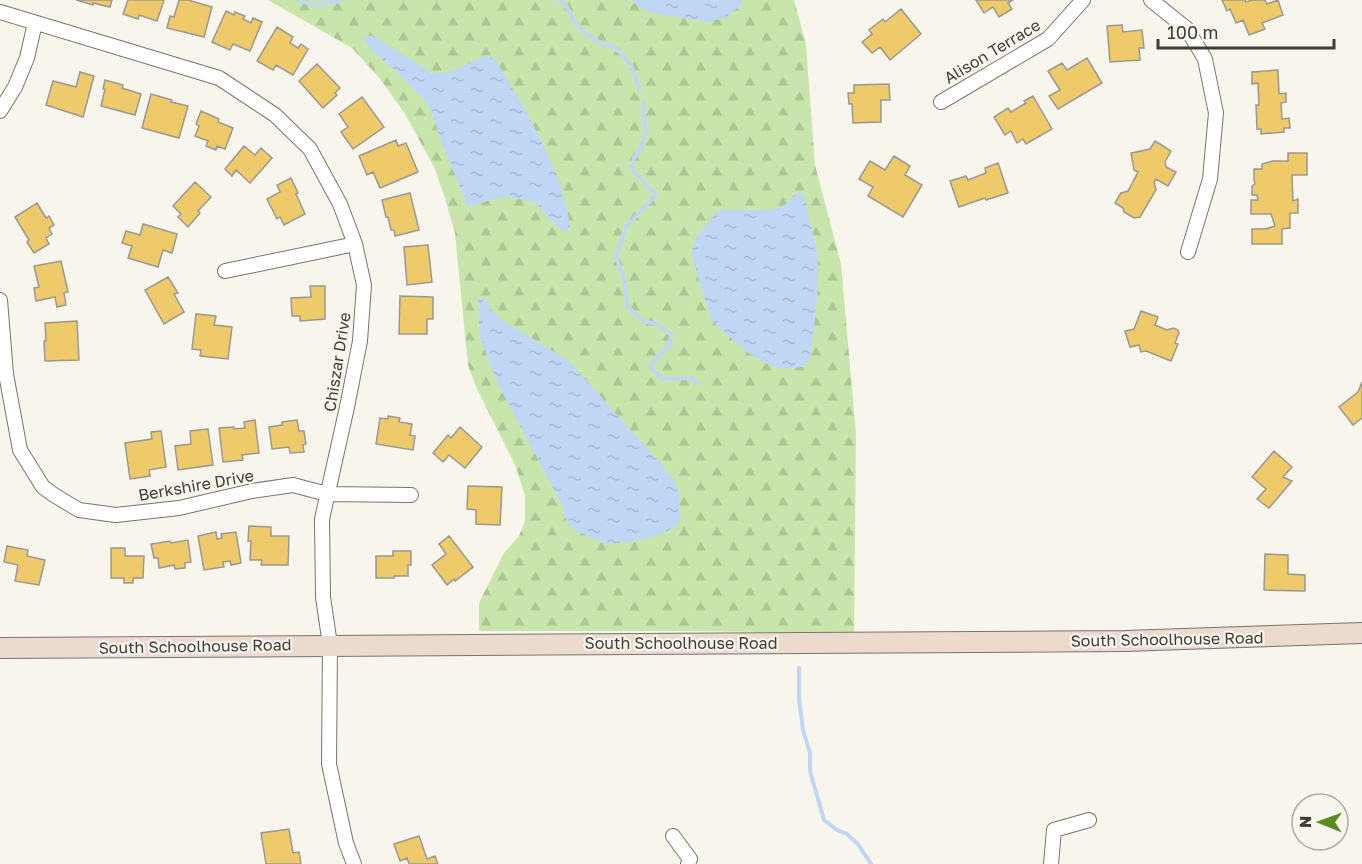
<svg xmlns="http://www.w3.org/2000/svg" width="1362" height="864" font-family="'Golos Text',sans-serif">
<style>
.forest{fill:url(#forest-firs)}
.water{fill:url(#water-ripples)}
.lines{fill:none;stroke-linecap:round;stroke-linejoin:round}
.stream{stroke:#bfd7f5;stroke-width:4}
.building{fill:#efca6b;stroke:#9b9890;stroke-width:1.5}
.street-casing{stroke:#78756e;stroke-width:16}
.secondary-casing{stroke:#78756e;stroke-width:22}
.street{stroke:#fff;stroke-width:14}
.secondary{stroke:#ecdace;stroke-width:20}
.labels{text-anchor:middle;stroke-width:4.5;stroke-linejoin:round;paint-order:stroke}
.street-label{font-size:16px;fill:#3e3d39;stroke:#f8f5ed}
</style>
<defs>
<pattern id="forest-firs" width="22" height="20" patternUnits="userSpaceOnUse" patternTransform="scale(1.5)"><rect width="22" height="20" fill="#c8e6ac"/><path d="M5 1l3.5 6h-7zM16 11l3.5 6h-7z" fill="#adc695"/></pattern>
<pattern id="water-ripples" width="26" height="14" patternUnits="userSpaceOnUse" patternTransform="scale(1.5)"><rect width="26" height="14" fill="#bfd7f5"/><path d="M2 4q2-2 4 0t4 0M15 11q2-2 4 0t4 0" fill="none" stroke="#a5b9d3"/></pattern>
</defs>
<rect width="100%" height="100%" fill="#f8f5ed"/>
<path class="forest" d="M268,0H794L806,44L815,165L841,264L856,434L854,633L685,631H479V603L504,553L519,536L525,521V496L516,467L477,389L468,365L455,233L444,195L434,167L405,114L381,80L352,48Z"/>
<path class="water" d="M632,0H743L740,6L725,18L707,22L648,12L633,2Z
M364,35L374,36L432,73H443L454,70L487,55L495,59C524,107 563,170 570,227L565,232L556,226L535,202L508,197L490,200L473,206L467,205L441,141L433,115L426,102L407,82L368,46L364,39Z
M801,192C807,199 807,209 809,218C813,233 818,248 818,264C819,294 814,333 809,362L802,367L789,368H777L766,363L747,352L718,327L710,317L691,252L696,238L717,211C733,208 771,213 782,207C787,204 792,197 796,193Z
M482,297L486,299L492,311L502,320L568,360L656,458L674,480L679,493L680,521L674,528L659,535L637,541L605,544L573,529L566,520L562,505L498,384L480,337L478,302L479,298Z"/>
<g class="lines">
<path class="stream" d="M299,0L312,5L336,2L339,0
M559,0L565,4L575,23L585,33L603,45L614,46L631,65L640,91
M644,103V117L646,134L639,151L634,158L631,168L656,195L626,227L616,257L624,279L628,307L643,321L657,324L671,335L670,345L654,361L651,368L662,379L693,378L698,384
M799,668V699L803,730L810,753V771L824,820L837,830L847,834L858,844L871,864"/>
</g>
<path class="building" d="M76,0H112L110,7L93,3V5Z
M128,0H164L157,21L139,15L138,19L123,14Z
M179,0H188L212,7L204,37L167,28L170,16L174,17Z
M976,0H1013L1008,3L1012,9L999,17L993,7L984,13Z
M1222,0H1245L1246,2L1252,0H1265L1267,4L1278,0L1283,15L1262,23L1265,29L1249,35L1243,20L1236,23L1230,9L1227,11Z
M901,9L921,34L890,60L880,47L872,53L862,42L872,34L869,30L883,19L885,22Z
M226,11L234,15L235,12L245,16L243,19L251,23L253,18L262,22L250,51L233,44L230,50L212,42Z
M1122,25L1123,32L1142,30L1144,48H1139L1140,60L1110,62L1107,26Z
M277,27L293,37L290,43L298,48L301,44L308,49L293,75L276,65L273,70L257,61Z
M1087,58L1102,83L1058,109L1049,96L1060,90L1048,71L1062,63L1067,70Z
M317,64L340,88L335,93L337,95L323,108L299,81Z
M1278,70L1279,94L1286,93V102L1281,103L1282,119L1289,118L1290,128H1284V132L1261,134V129H1257L1256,105H1259L1258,83L1252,84V72Z
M80,72L94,76L83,117L46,105L53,81L76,87Z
M105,80L123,85L122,88L141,94L135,115L101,106L105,89H103Z
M889,84L890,100H881V122L853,123L852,104H849L848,93H854V85Z
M151,94L172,100L171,102L188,106L179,138L142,128Z
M1033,96L1052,129L1026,144L1023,139L1017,143L1011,131L1005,135L994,117L1008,108L1011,112L1026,103L1024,101Z
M362,97L384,127L353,149L341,132L348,127L339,114Z
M201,111L219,119L218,122L233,128L225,149L217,146L216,150L206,146L208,141L195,136L199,126L196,124Z
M396,140L398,146L406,143L418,172L380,188L373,172L367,175L359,156Z
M1155,141L1171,151L1165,162L1166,167L1176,172L1168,186L1156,179L1154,182L1156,190L1140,217L1134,218L1124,212L1123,208L1115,203L1121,193L1128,191L1138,172L1134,170L1131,153L1150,149Z
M244,146L255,155L261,148L272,158L250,183L236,170L232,176L225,169Z
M1288,153H1307V175H1292L1293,201L1298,199V213H1290V228L1282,229V244H1252V229H1265L1275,226L1271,214H1251V200H1258L1257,195H1252V186L1255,184L1254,180V169H1262V164L1273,161H1288Z
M894,156L910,166L905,175L922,185L903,217L868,196L873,187L859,179L870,161L885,170Z
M998,163L1008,193L986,200L985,198L959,207L950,181L966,176L968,180L986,173L985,168Z
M291,178L298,193L296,194L305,214L284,225L280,217L277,219L267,199L280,192L277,185Z
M195,182L211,197L198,211L200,213L188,227L178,217L181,214L173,206Z
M410,193L419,230L395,236L394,230H391L388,217H386L382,200Z
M37,203L46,218L49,216L54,225L49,228L52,234L46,238L49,244L34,253L27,242L29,240L15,217Z
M143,224L177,234L172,253L163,250L158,267L128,258L132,246L122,243L126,231L140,235Z
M428,245L432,282L407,285L404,247Z
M61,261L68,292L64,293L66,305L57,307L55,297L36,301L34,288L39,287L34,266Z
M168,277L178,293L174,294L184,312L164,324L145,290Z
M310,286H325V319L300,321V316H292L291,298L311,297Z
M400,296L433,297V319H427V334H399Z
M1141,311L1158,317L1155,325L1167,330L1173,328L1178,330L1179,333L1175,343L1178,344L1171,361L1146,351L1141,352L1139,345L1130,347L1125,331L1134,329Z
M196,314L216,316L214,325L232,327L228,359L200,356L201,350L192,349Z
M77,321L79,360L45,361L44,341H46L45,323Z
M1362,382V418L1353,425L1339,407L1358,392Z
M388,416L400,418L399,422L412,424L410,435L415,436L413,450L376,444L380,418L388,419Z
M255,420L259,453L242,455L243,460L223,462L219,428L234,427V429L245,428L244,422Z
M297,420L299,431H304L306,444L303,445L304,452L290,453L289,447L272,449L269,427L282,425V422Z
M460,427L482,447L465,468L449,455L443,462L433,453L448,435L451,438Z
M208,429L213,465L178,470L175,446L191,444L190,431Z
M161,431L166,467L149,470L150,476L130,479L125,443L152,439L151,432Z
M1274,451L1292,467L1283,477L1292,481L1269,508L1257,499L1266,489L1252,477Z
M468,486L502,487L500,525L476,524V510L467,509Z
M249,526L271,527V536H289L288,565H261L262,560H250L251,541H248Z
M216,532L217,539L222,538L221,534L236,532L241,563L231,565L230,561L223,562L224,567L204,570L198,536Z
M449,536L473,567L455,581L454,579L447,585L432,565L446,554L439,544Z
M188,540L191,562L185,563V568L175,569L174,565L159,568L158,558H154L151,544L170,541L171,543Z
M7,546L28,550L27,556L45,560L39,585L15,581L18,565L4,562Z
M111,548H125V556H144L143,578H133V583H124V578H111Z
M393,551H411V565H408V576H394V578H376V556H393Z
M1265,554L1288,555V574L1305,575V591L1264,590Z
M289,829L293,853L299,852L301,864H266L261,833Z
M419,836L427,859L435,856L438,864H409L407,858L400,861L394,844Z"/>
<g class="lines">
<g class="street-casing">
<path id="street" d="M1151,0L1187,29L1205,59L1216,113L1210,179L1188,252
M0,12L219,78L275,115L310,149L340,204L355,244L364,285L360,341L347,407L322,519L323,597L330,645L329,764L346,843L354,864
M941,102L1048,39L1083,0
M0,111L15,87L27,58L35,23
M225,271L355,244
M0,300L6,374L20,450L43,487L54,495L79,510L116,515L179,508L252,491L293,485L327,494L411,495
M673,836L690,859L688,864
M1051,864L1054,830L1089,820"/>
</g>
<g class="secondary-casing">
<path id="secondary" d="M0,648L1125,641L1362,633"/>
</g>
<use href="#street" class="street"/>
<use href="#secondary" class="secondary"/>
</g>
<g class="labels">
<g class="street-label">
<text transform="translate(992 51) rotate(-31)" y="6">Alison Terrace</text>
<text transform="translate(337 362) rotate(-81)" y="6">Chiszar Drive</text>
<text transform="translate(196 485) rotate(-10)" y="6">Berkshire Drive</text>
<text transform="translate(1167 639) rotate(-1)" y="6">South Schoolhouse Road</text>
<text x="681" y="649">South Schoolhouse Road</text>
<text transform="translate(195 646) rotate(-1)" y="6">South Schoolhouse Road</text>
</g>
</g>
<g transform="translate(1320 822) rotate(271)"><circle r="28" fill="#f8f5ed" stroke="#aeaba5" stroke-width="1.5"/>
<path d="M0-4.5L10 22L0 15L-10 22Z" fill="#5d8a1c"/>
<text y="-9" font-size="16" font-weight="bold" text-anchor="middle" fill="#3e3d39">N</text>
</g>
<path d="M1158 39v9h176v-9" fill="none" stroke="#3e3d39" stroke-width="3"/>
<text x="1167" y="39" font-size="18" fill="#3e3d39" stroke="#f8f5ed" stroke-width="4.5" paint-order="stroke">100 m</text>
</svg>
